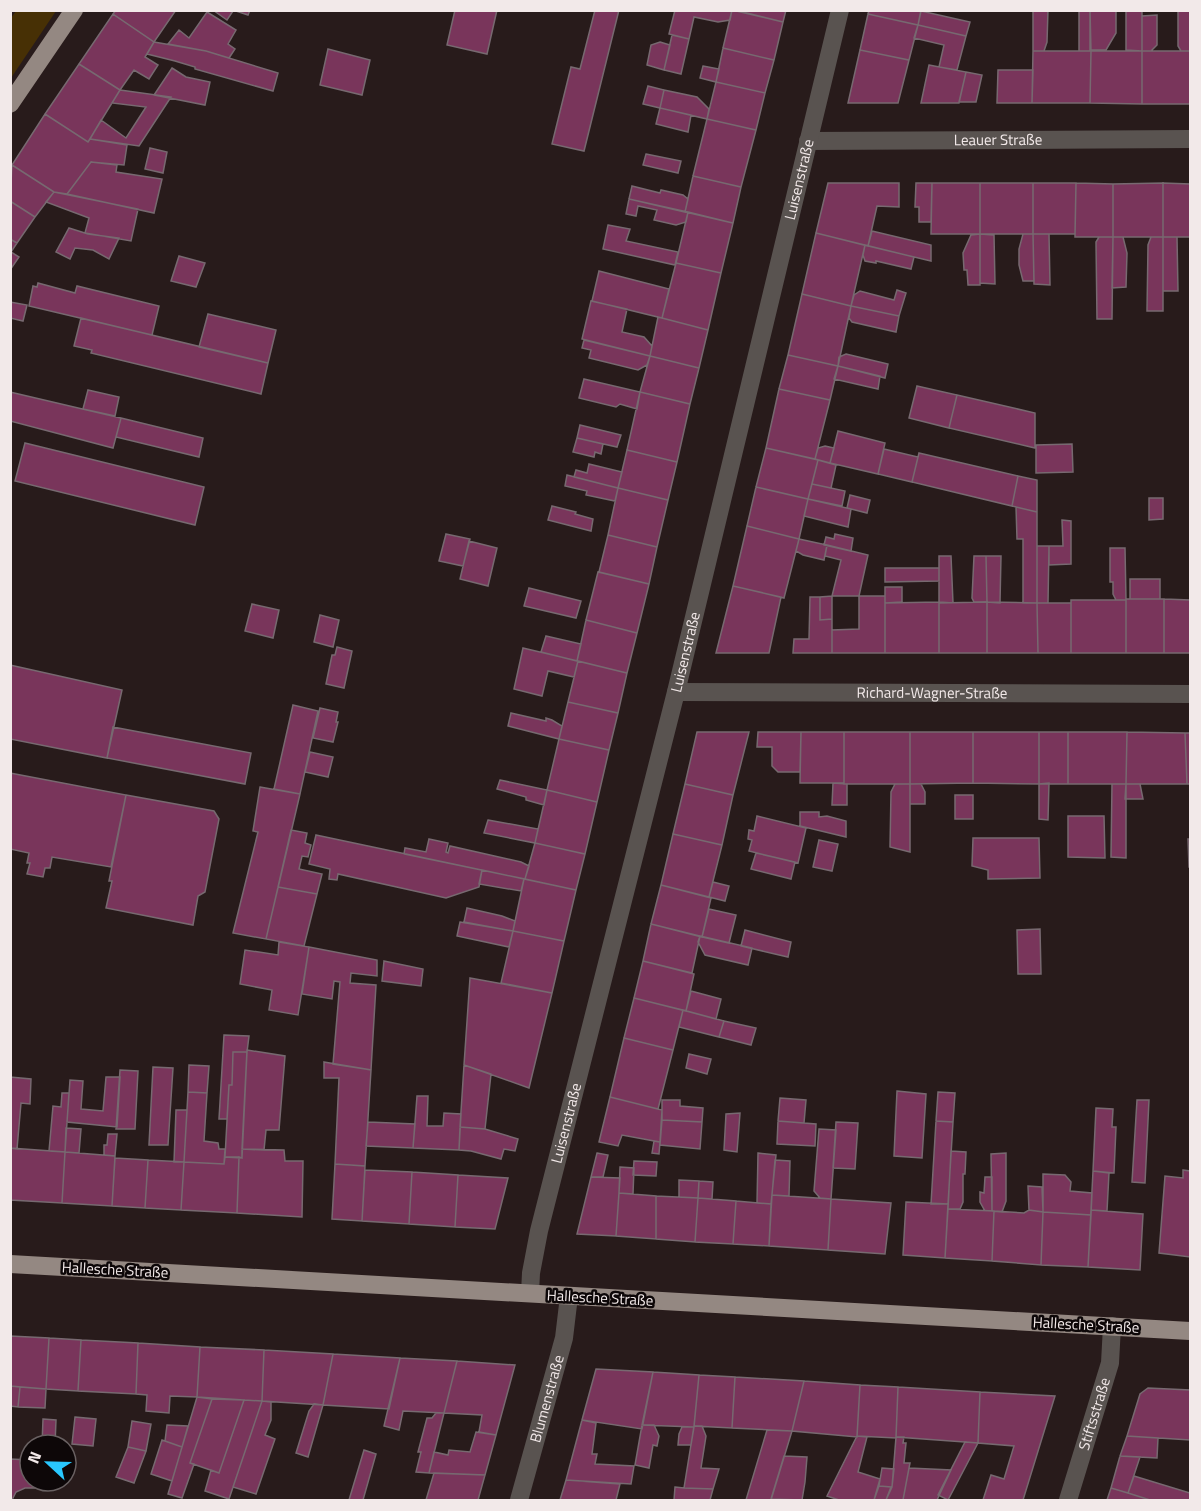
<svg xmlns="http://www.w3.org/2000/svg" width="1201" height="1511" font-family="'Titillium Web',sans-serif">
<style>
.green{fill:#473005}
.building{fill:#79355b;stroke:#776970;stroke-width:1.5}
.lines{fill:none;stroke-linecap:round;stroke-linejoin:round}
.minor{stroke:#595350;stroke-width:18}
.major{stroke:#948882;stroke-width:18}
.labels{text-anchor:middle;stroke-width:5;stroke-linejoin:round;paint-order:stroke}
.street-label{font-size:15px;fill:#f2e9e9;stroke:#0d0708}
</style>
<rect width="100%" height="100%" fill="#281b1b"/>
<path class="green" d="M16,11H56L11,78V18Z"/>
<path class="building" d="M116,10H176L154,42L113,14Z
M213,10H233V11L227,20Z
M233,10H250L248,15Z
M455,10H497L487,54L447,45Z
M595,10H619L584,151L552,144L571,67L580,69Z
M675,10H732L730,20L718,22L694,17L689,39L669,34Z
M732,10L783,22L774,60L723,48Z
M735,10H786L783,22Z
M869,10H921L918,25L868,14Z
M1033,10H1048L1047,42L1044,51H1033Z
M1079,10H1090L1091,51H1079Z
M1090,10H1116V33L1106,50H1090Z
M1126,10H1142V51L1126,50Z
M1178,10H1190V51H1181L1178,46Z
M921,11L970,22L966,36L918,25Z
M207,12L236,30L228,44L235,49L229,58L206,51L168,44L179,30L189,38Z
M113,14L154,42L145,57L158,65L149,79L134,70L120,90L79,64Z
M868,14L918,25L909,60L860,50Z
M1157,15V45L1151,51H1142V16Z
M918,25L966,36L957,70L939,67L944,45L914,38Z
M672,35L689,39L681,74L664,70Z
M154,42L206,51L278,73L273,91L195,69V67L175,61L147,54Z
M660,42L670,45L664,70L647,65L651,45Z
M723,48L774,60L765,93L716,82Z
M328,49L370,60L362,95L320,85Z
M860,50L909,60L898,103H848Z
M1033,51H1091L1090,103H1032Z
M1091,51H1142V104L1090,103Z
M1142,51H1190V104H1142Z
M79,64L120,90L88,142L45,114Z
M929,65L966,72L959,103H921Z
M703,66L719,69L716,82L700,78Z
M172,68L186,77L210,82L205,105L154,95Z
M998,70H1033L1032,103H997Z
M966,72L982,75L976,102H959Z
M716,82L765,93L756,130L707,119Z
M648,86L664,90L660,108L643,104Z
M120,90L171,97L139,146L90,139L101,120L126,138L146,107L112,103Z
M664,90L697,97L709,109L707,119L660,108Z
M660,108L691,115L688,132L656,124Z
M45,114L88,142L90,139L127,145L124,165L91,162L67,194L54,192L12,165Z
M707,119L756,130L741,187L693,176Z
M150,148L167,152L163,173L145,169Z
M646,154L681,161L678,173L643,165Z
M91,162L117,165L116,172L162,179L154,213L67,194Z
M12,165L54,192L35,217L10,201Z
M693,176L741,187L733,223L685,212Z
M828,183H899V207L877,206L868,246L816,233Z
M916,183H932L931,222H919V207H915Z
M932,183H980V234H931Z
M980,183H1033V234H980Z
M1033,183H1076L1075,234H1033Z
M1076,183L1113,184V237H1075Z
M1163,183L1190,184V237H1163Z
M1163,183V237H1113V184Z
M632,186L660,193L661,190L683,195L688,199L685,212L629,199Z
M54,192L138,209L131,241L85,233L89,218L46,202Z
M629,199L688,212L686,222L676,225L654,220L657,210L638,206L636,216L626,214Z
M10,201L35,217L17,243L10,239Z
M688,212L733,223L721,273L676,263Z
M608,225L630,229L626,241L678,252L675,265L603,249Z
M69,228L88,234L119,238L109,259L93,250L75,248L70,259L56,252Z
M872,231L931,245V261L868,246Z
M816,233L865,245L851,306L802,294Z
M980,234L994,235L995,284L980,283Z
M980,234V285H968L967,270H964L963,253L971,235Z
M1023,234H1033L1034,281H1023L1019,265V249Z
M1033,234H1049L1050,285L1034,284Z
M1099,237H1113L1112,319H1097L1096,242Z
M1113,237H1123L1127,253L1126,287L1112,288Z
M1151,237H1163V311H1147L1148,245Z
M1163,237H1177L1178,291H1163Z
M10,239L17,243L11,252L19,257L10,270Z
M865,245L914,257L911,269L876,261V263L865,261L863,255Z
M179,256L205,263L196,287L171,281Z
M676,263L721,273L708,330L662,318Z
M599,271L669,289L662,318L592,301Z
M38,283L75,293L77,286L159,306L152,335L29,306L33,286L37,287Z
M897,290L906,293L899,316L851,306L854,295L860,291L894,300Z
M802,294L851,306L838,366L788,355Z
M591,301L627,309L622,332L644,337L652,346L650,356L582,339Z
M10,302L27,305L23,321L10,318Z
M851,306L899,316L896,332L852,322L849,318Z
M208,314L276,330L268,363L199,347Z
M658,317L708,330L699,368L650,356Z
M81,318L268,363L261,394L91,353L92,350L74,346Z
M584,340L650,356L647,365L638,370L589,358L591,350L582,348Z
M846,354L888,364L885,378L838,366L839,357Z
M788,355L838,366L830,400L779,389Z
M650,356L699,368L690,404L640,392Z
M838,366L880,376L878,389L834,379Z
M584,379L640,392L637,409L620,404L616,407L579,398Z
M917,386L957,395L949,428L909,418Z
M779,389L830,400L815,459L766,448Z
M88,390L119,397L115,416L83,409Z
M10,392L121,418L113,448L10,421Z
M640,392L690,404L677,462L627,450Z
M957,395L1035,413V448L949,428Z
M121,418L203,438L199,457L116,437Z
M580,425L621,435L617,447L577,438Z
M838,431L885,443L878,474L830,463Z
M577,438L603,444L601,454L595,452L594,457L573,452Z
M25,443L204,487L195,525L15,481Z
M1072,444L1073,472L1036,473V445Z
M825,446L834,448L830,463L815,459L818,448Z
M766,448L818,460L808,499L756,487Z
M884,449L918,457L912,482L878,474Z
M627,450L677,462L668,500L618,488Z
M919,453L1018,476L1012,506L912,482Z
M818,460L836,465L831,488L812,484Z
M589,464L622,472L618,488L574,477L576,470L587,473Z
M567,475L618,488L615,501L586,495L587,491L565,486Z
M1018,476L1037,480V512L1012,506Z
M812,484L845,491L842,506L808,499Z
M756,487L808,499L799,539L747,526Z
M618,488L668,500L657,547L608,535Z
M850,495L870,500L867,513L847,508Z
M1149,498H1163V519L1149,520Z
M808,499L851,509L848,527L804,516Z
M552,506L576,512L575,514L593,519L591,531L548,520Z
M1016,507L1037,512V603H1023V539H1017Z
M1062,520L1071,521V564L1049,565V546H1063Z
M747,526L799,539L784,598L733,586Z
M446,534L470,539L463,566L439,561Z
M835,534L853,538L851,551L824,545L826,537L834,539Z
M608,535L657,547L649,584L599,572Z
M799,539L827,545L824,560L803,555L796,551Z
M469,541L497,548L488,586L460,579Z
M827,545L868,555L859,596H832L841,560L825,556Z
M1037,546H1049L1048,603H1037Z
M1110,548H1125L1126,600H1116L1113,594V582H1110Z
M939,556H951L953,603L939,602Z
M974,556H986L987,602H974L972,598Z
M986,556H1001L1000,603L987,602Z
M885,568H939V581L885,582Z
M598,572L649,584L637,633L586,620Z
M1130,579H1160V599H1130Z
M733,586L781,597L769,653H716Z
M885,587H902V602L885,603Z
M529,588L581,601L576,618L524,606Z
M832,596V619L820,620V597Z
M859,596H885V653H832V630L859,629Z
M810,597H820V620L832,619V653H793L794,639H809Z
M1126,599H1164V653H1126Z
M1164,599L1190,600V653H1164Z
M1071,600H1126V653H1071Z
M939,602V653H885V603Z
M987,602V653H939V603Z
M987,602L1037,603L1038,653H987Z
M1037,603H1071V653H1038Z
M252,604L279,610L273,638L245,631Z
M320,615L339,620L333,647L314,642Z
M586,620L637,633L627,673L577,661Z
M546,636L581,644L577,661L541,652Z
M337,647L352,651L344,688L326,684L332,655H335Z
M523,648L578,661L574,677L548,671L542,696L514,689Z
M578,661L627,673L618,713L568,702Z
M10,665L122,690L107,758L10,739Z
M568,702L618,713L609,750L559,739Z
M293,705L318,711L300,794L274,789Z
M320,708L338,712L336,722H338L333,742L313,738Z
M511,713L546,721V718L552,720L562,726L559,739L508,726Z
M113,727L251,753L245,784L107,758Z
M697,732H749L733,795L685,784Z
M758,732H801L800,772H778L772,766V747H757Z
M801,732H844V783H800Z
M844,732H910V784H844Z
M910,732H973V783L910,784Z
M973,732H1039V784L973,783Z
M1039,732H1068V784H1039Z
M1068,732H1127L1126,784H1068Z
M1127,732L1185,733L1187,784H1126Z
M1185,733H1190V784H1187Z
M559,739L609,750L597,802L547,790Z
M310,752L333,757L328,777L305,772Z
M10,773L126,795L111,867L52,857L50,868H45L43,877L27,874L30,863H27L29,853L10,849Z
M500,780L547,790L544,805L526,800V797L497,789Z
M833,783L847,784V805H832Z
M1049,783L1048,820L1039,819V784Z
M685,784L733,795L722,845L673,834Z
M895,784H910V852L890,847L891,792Z
M910,784H921L925,792V804H910Z
M1112,784H1126V858L1111,857Z
M1126,784H1140L1143,799H1125Z
M260,787L300,794L266,939L233,933L258,832L253,831Z
M547,790L597,802L585,854L535,843Z
M126,795L214,811L219,819L205,892L198,896L193,925L106,908L112,881H109Z
M955,795H973V819H955Z
M800,812H819V817L827,816L846,821V837L800,826Z
M757,816L806,828L798,863L749,851L752,840L748,839L749,830L754,831Z
M1068,816H1104L1105,858L1068,857Z
M488,820L538,829L535,843L484,833Z
M291,830L307,833L305,843L311,845L308,857L302,856L299,869L322,874L317,894L278,887Z
M673,834L722,845L709,897L661,885Z
M316,835L482,870L479,887L446,898L338,874L337,880L329,879L330,869L309,864Z
M973,838H1039L1040,878L988,879V870L972,866Z
M429,839L448,843L446,852L448,853L450,846L521,862L529,866L525,879L404,854L405,848L426,852Z
M1188,839H1190V867H1189Z
M819,840L838,844L832,871L813,867Z
M535,843L585,854L576,890L525,879Z
M756,853L795,862L791,879L751,869Z
M482,870L524,879L521,891L479,884Z
M524,879L576,890L564,941L513,931Z
M713,882L729,886L725,901L709,897Z
M661,885L711,898L702,937L651,924Z
M278,887L317,894L304,946L266,939Z
M467,908L502,916L515,921L513,931L464,922Z
M709,909L736,915L729,943L702,937Z
M460,922L513,931L509,947L457,936Z
M651,924L700,936L692,973L643,961Z
M1040,929L1041,974H1018L1017,930Z
M745,930L791,942L788,957L741,946Z
M513,931L564,941L552,993L501,983Z
M700,936L752,948L748,965L705,955L698,942Z
M279,942L309,947L298,1015L269,1010L272,990L240,984L245,950L278,955Z
M309,947L377,960V976L351,973L350,983L376,985L371,1070L333,1064L340,982L334,981L332,999L302,994Z
M384,961L423,969L421,986L382,981Z
M643,961L694,974L686,1011L634,998Z
M470,978L552,993L529,1088L464,1065Z
M691,991L721,999L716,1019L686,1011Z
M634,998L683,1010L673,1050L624,1038Z
M683,1010L724,1021L719,1037L679,1027Z
M724,1021L756,1028L751,1045L719,1037Z
M224,1035L249,1036L247,1052H233L232,1085H229L227,1119H219Z
M624,1038L673,1050L658,1109L610,1097Z
M247,1050L285,1056L279,1130H266L264,1150L242,1149Z
M233,1052H247L242,1158L225,1157L229,1085H232Z
M689,1054L711,1059L707,1074L686,1068Z
M324,1062L371,1070L365,1166L335,1164L339,1078H324Z
M189,1065L209,1066L207,1093L188,1092Z
M464,1065L491,1074L485,1129L460,1127Z
M153,1067L173,1068L168,1145H149Z
M120,1070L138,1071L135,1129H116Z
M10,1077L31,1079L30,1104L21,1103L17,1149L10,1148Z
M106,1077H120L117,1127L67,1122L70,1080L83,1081L81,1109L103,1111Z
M897,1091L926,1094L922,1158L894,1156Z
M188,1092L207,1093L204,1141L218,1143L219,1149H225L224,1164L184,1162Z
M938,1092L955,1093L953,1122L936,1121Z
M62,1093H69L65,1152L49,1151L53,1106L61,1107Z
M417,1096H428L427,1126H443L444,1113L461,1114L459,1150L413,1148Z
M610,1097L662,1110L660,1142L622,1135L618,1146L599,1142Z
M780,1098L806,1100L804,1123L778,1121Z
M662,1100H680V1106L703,1108L702,1122L662,1120Z
M1137,1100H1149L1145,1183L1132,1182Z
M1096,1108L1113,1109L1112,1127H1116L1114,1173L1093,1171Z
M176,1110H187L184,1162H174Z
M740,1113L737,1152L724,1150L726,1114Z
M662,1120L702,1122L700,1149L660,1145Z
M778,1121L816,1124L815,1146L777,1144Z
M936,1121L953,1122L948,1204H931Z
M368,1122L415,1124L413,1148L366,1146Z
M836,1122L858,1123L855,1169L833,1168Z
M460,1127L485,1129L518,1139L515,1151L504,1149L501,1159L471,1151L459,1150Z
M66,1128L81,1129L79,1153L65,1152Z
M819,1129L836,1130L831,1199L820,1198L814,1191Z
M108,1134H117L115,1156L104,1155V1145H107Z
M654,1141L660,1142L659,1154L652,1153Z
M10,1148L65,1152L62,1203L10,1200Z
M242,1149L284,1150L285,1161H303L302,1217L237,1213L239,1157L242,1158Z
M951,1151L966,1152L965,1174H963V1202L960,1209H948Z
M65,1152L115,1156L112,1206L62,1203Z
M597,1153L608,1155L603,1177H591Z
M758,1153L776,1155L771,1204L757,1203Z
M1006,1153V1201L1002,1212L992,1211L991,1154Z
M225,1157H239L237,1213L181,1210L184,1162L224,1164Z
M115,1158L148,1160L145,1208L112,1206Z
M148,1160L184,1162L181,1210L145,1208Z
M775,1160L790,1161L789,1196L772,1195Z
M634,1161L657,1162L656,1176L633,1175Z
M335,1164L365,1166L362,1221L332,1219Z
M620,1167L634,1168L633,1194L619,1193Z
M365,1170L412,1172L409,1224L362,1221Z
M1183,1170L1190,1171V1257L1159,1253L1165,1176L1183,1178Z
M1093,1171L1109,1173L1107,1211L1091,1210Z
M412,1172L458,1175L455,1227L409,1224Z
M1043,1174L1065,1175L1071,1182L1070,1191L1092,1193L1091,1215L1043,1212Z
M458,1175L508,1178L495,1229L455,1227Z
M591,1177L620,1178L616,1236L577,1234Z
M985,1177H992V1211H985L980,1202V1192L984,1193Z
M679,1180L699,1181L698,1198L679,1197Z
M699,1181L713,1182L712,1199L698,1198Z
M1028,1186L1042,1187L1043,1212L1029,1210Z
M619,1193L656,1196V1239L616,1236Z
M772,1195L831,1199L828,1250L769,1246Z
M656,1196L698,1198L695,1242L656,1239Z
M698,1198L736,1201L733,1244L695,1242Z
M831,1199L891,1203L885,1254L828,1250Z
M736,1201L771,1204L769,1246L733,1244Z
M906,1202L948,1204L945,1258L903,1255Z
M948,1209L994,1211L992,1261L945,1258Z
M1029,1210L1043,1212L1041,1265L992,1261L994,1211L1024,1213Z
M1091,1210L1143,1214L1140,1270L1088,1267Z
M1043,1212L1091,1215L1088,1267L1041,1265Z
M10,1336L49,1338L46,1389L10,1386Z
M49,1338L81,1340L78,1391L46,1389Z
M81,1340L138,1343L136,1394L78,1391Z
M138,1343L200,1347L197,1397L170,1396L169,1413L146,1411L147,1395L136,1394Z
M200,1347L264,1350L262,1401L197,1397Z
M264,1350L333,1354L323,1405L262,1401Z
M333,1354L400,1358L389,1409L323,1405Z
M400,1358L457,1361L444,1413L403,1411L399,1430L384,1426Z
M457,1361L515,1365L496,1435L479,1432L482,1415L444,1413Z
M596,1369L653,1372L642,1429L582,1420Z
M653,1372L699,1375L694,1427L642,1425Z
M699,1375L735,1377L732,1428L694,1426Z
M735,1377L804,1381L792,1431L732,1428Z
M804,1381L860,1385L857,1437L792,1431Z
M860,1385L898,1387L896,1438L857,1436Z
M10,1386L20,1387L18,1407L10,1406Z
M20,1387L46,1389L45,1408L18,1407Z
M898,1387L980,1392L978,1443L896,1437Z
M1148,1388L1190,1390V1440L1127,1436L1140,1394Z
M980,1392L1055,1396L1023,1500H983L991,1475L1004,1479L1014,1446L978,1443Z
M197,1397L212,1399L190,1463L194,1464L182,1498L168,1494Z
M212,1399L244,1400L219,1473L190,1463Z
M244,1400L262,1401L229,1499L205,1491L211,1470L219,1473Z
M262,1401L271,1402V1420L265,1435L275,1439L256,1494L233,1487Z
M314,1404L323,1405L308,1457L296,1453L309,1411Z
M436,1413H444L429,1473L416,1472L421,1452H418L427,1418H432Z
M75,1417L96,1419L93,1446L72,1444Z
M43,1419L56,1420L55,1445H42Z
M582,1420L596,1423L592,1454H597L595,1464L634,1466L631,1484L566,1480Z
M132,1421L151,1424L146,1451L128,1447Z
M167,1425L188,1426L182,1447L165,1441Z
M642,1425H654L659,1436L657,1446L653,1445L649,1468L635,1465Z
M694,1426H702L706,1436L701,1468L719,1469L713,1489L684,1488Z
M682,1427H694L691,1445H678L679,1434Z
M767,1430L792,1431L771,1500H746Z
M476,1432L496,1435L485,1475L429,1473L434,1452L448,1455L449,1450L470,1452Z
M857,1436L867,1437L858,1472L880,1479L874,1500H839L827,1496Z
M1127,1436L1158,1438L1157,1458L1120,1456Z
M896,1437H904L903,1443H906L904,1463H910L909,1468L903,1500H886L892,1487Z
M162,1440L182,1447L172,1481L151,1474Z
M965,1442L978,1443L948,1500L938,1495Z
M128,1447L146,1451L134,1483L116,1477Z
M364,1450L376,1454L363,1500H349Z
M784,1456L807,1457L805,1482L802,1500L771,1499Z
M1120,1456L1140,1457L1128,1493L1111,1488Z
M10,1459L30,1460V1481H41L40,1488H25L16,1492L12,1500H10Z
M882,1468L894,1469L892,1487L879,1486Z
M909,1468L951,1470L937,1500H903Z
M434,1473L485,1475L478,1500H426Z
M1134,1476L1190,1493V1500H1150L1128,1493Z
M566,1480L620,1484L616,1500H560Z
M879,1486L891,1487L886,1500H874Z
M675,1487L684,1488L713,1489L710,1500H674Z
M1111,1488L1128,1493L1150,1500H1107Z"/>
<g class="lines">
<g class="minor">
<path id="s1" d="M808,141L1190,139"/>
<path id="s2" d="M676,692L1190,694"/>
<path id="s3" d="M530,1293L531,1273L539,1231L676,692L840,10"/>
<path id="s4" d="M519,1500L564,1338L569,1296"/>
<path id="s5" d="M1068,1500L1110,1363L1112,1326"/>
</g>
<path class="major" d="M10,104L74,10
M10,1264L1190,1331"/>
</g>
<g class="labels">
<g class="street-label">
<text dy="5" stroke="none"><textPath href="#s1" startOffset="190">Leauer Straße</textPath></text>
<text dy="5" stroke="none"><textPath href="#s3" startOffset="1146">Luisenstraße</textPath></text>
<text dy="5" stroke="none"><textPath href="#s3" startOffset="660">Luisenstraße</textPath></text>
<text dy="5" stroke="none"><textPath href="#s2" startOffset="256">Richard-Wagner-Straße</textPath></text>
<text dy="5" stroke="none"><textPath href="#s3" startOffset="174">Luisenstraße</textPath></text>
<text transform="translate(115 1270) rotate(3)" y="5">Hallesche Straße</text>
<text transform="translate(600 1298) rotate(3)" y="5">Hallesche Straße</text>
<text transform="translate(1086 1325) rotate(3)" y="5">Hallesche Straße</text>
<text dy="5" stroke="none"><textPath href="#s4" startOffset="105">Blumenstraße</textPath></text>
<text dy="5" stroke="none"><textPath href="#s5" startOffset="90">Stiftsstraße</textPath></text>
</g>
</g>
<rect width="1201" height="1511" fill="none" stroke="#f2e9e9" stroke-width="24"/>
<g transform="translate(48 1463) rotate(292)"><circle r="28" fill="#0d0708" stroke="#696162" stroke-width="1.5"/>
<path d="M0-4.5L10 22L0 15L-10 22Z" fill="#29c8ff"/>
<text y="-9" font-size="16" font-weight="bold" text-anchor="middle" fill="#f2e9e9">N</text>
</g>
</svg>
